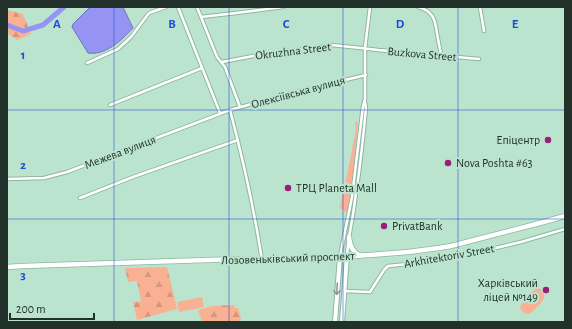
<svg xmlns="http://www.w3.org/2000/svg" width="572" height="329" font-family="'Alegreya Sans',sans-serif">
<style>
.grass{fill:#f9b093}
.forest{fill:url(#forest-firs)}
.water{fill:#9594f2;stroke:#7277b6}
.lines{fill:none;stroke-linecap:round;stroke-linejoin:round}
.river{stroke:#9594f2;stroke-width:5}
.minor-casing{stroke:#8eb6a1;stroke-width:4.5}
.secondary-casing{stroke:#8eb6a1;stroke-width:6}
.trunk-casing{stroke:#8eb6a1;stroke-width:6}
.minor{stroke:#fff;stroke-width:2.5}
.secondary{stroke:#fff;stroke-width:4}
.trunk{stroke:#fff;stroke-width:4.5}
.oneway{stroke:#909894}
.grid{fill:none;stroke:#1d4ed8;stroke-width:1;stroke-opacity:0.55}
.poi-dot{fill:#9a1f77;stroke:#bbe4cf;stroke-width:1.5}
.labels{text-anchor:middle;stroke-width:4;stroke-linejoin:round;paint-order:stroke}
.street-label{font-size:12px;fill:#22322a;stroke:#bbe4cf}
.poi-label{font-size:12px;fill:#22322a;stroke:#bbe4cf;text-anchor:start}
.grid-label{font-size:13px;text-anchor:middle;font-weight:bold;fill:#1d4ed8;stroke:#bbe4cf;stroke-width:4;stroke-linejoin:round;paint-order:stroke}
</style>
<defs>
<pattern id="forest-firs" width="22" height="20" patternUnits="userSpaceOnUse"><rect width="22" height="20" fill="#f9b093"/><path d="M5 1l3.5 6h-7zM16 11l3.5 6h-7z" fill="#d5987f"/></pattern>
</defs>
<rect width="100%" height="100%" fill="#bbe4cf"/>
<path class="grass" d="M355,122H358L352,184L348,209L347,211L344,212V209L341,210L340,206L347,175L356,129Z
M539,288C553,295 537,307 531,313L528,314L524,313L520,308C522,301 532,289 539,288Z
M202,297L204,307L179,312L177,302Z"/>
<path class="forest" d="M7,10L23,14L31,34L17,40L7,33Z
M167,267L177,309L137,320L133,302L141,301L137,281L128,282L125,268Z
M234,305L235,308H238L241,318L239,322H202L198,310L212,306Z"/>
<path class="water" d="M90,7H123L133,28C122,40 105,56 88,53L72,27L73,24Z"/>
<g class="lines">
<path class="river" d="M7,25L23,31L43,25L64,7"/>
<g class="minor-casing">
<path id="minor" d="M178,7L220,113
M197,7L217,57L225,67L240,107
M418,7C433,11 435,19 437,33C438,40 440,48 441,55
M480,7L484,31
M201,17L236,13L283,7
M222,62L253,56L331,45L361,48L378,50L479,59
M87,63L118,49L131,37L149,13L166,7
M110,105L202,68
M230,110C243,159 254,209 262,260
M7,179L44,178L67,172L230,110L295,92L366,75
M80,198L133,177L238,140
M340,256L352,197L363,106L365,99V48L370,7
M347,256C348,237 353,219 355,200C360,170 363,139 366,108L365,102
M344,291L370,292L384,270L388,266L428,262L479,252L521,242L565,229"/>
</g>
<g class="secondary-casing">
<path id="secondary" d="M335,322L340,256
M342,322L347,256"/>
</g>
<g class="trunk-casing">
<path id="trunk" d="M349,237C350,246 352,251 360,256
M7,267L23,266L239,259L262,260L312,258L370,255L408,252L439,248L451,246L540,223L565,216"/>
</g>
<use href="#minor" class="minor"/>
<use href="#secondary" class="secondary"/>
<use href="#trunk" class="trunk"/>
</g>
<defs><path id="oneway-shaft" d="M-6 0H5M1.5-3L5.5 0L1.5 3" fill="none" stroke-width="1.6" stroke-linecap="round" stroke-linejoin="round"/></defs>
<use class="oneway" href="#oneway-shaft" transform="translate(337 289) rotate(93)"/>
<path class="grid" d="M114,7V322M229,7V322M343,7V322M458,7V322M7,110H565M7,219H565"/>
<g class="poi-dot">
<circle cx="548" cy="140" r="4"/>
<circle cx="448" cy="163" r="4"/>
<circle cx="288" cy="188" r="4"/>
<circle cx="384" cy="226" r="4"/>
<circle cx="546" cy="290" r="4"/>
</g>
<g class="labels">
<g class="street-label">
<text transform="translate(293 51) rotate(-7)" y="4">Okruzhna Street</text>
<text transform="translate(422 54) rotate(5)" y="4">Buzkova Street</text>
<text transform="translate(298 92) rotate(-15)" y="4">Олексіївська вулиця</text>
<text transform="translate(120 152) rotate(-21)" y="4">Межева вулиця</text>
<text transform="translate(449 256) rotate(-10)" y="4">Arkhitektoriv Street</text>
<text transform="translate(288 258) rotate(-2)" y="4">Лозовеньківський проспект</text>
</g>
<g class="poi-label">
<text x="540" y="144" text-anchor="end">Епіцентр</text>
<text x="456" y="167">Nova Poshta #63</text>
<text x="296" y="192">ТРЦ Planeta Mall</text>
<text x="392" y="230">PrivatBank</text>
<text x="538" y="287" text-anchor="end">Харківський<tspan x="538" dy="14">ліцей №149</tspan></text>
</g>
</g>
<g class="grid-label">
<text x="57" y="28">A</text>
<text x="172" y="28">B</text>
<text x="286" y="28">C</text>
<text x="400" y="28">D</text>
<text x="515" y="28">E</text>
<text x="23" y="59">1</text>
<text x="23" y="169">2</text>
<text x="23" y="279">3</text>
</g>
<rect width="572" height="329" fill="none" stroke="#22322a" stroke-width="16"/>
<path d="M10 313v6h84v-6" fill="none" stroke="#22322a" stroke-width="2"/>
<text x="16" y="313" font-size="12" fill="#22322a" stroke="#bbe4cf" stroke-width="3" paint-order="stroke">200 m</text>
</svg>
